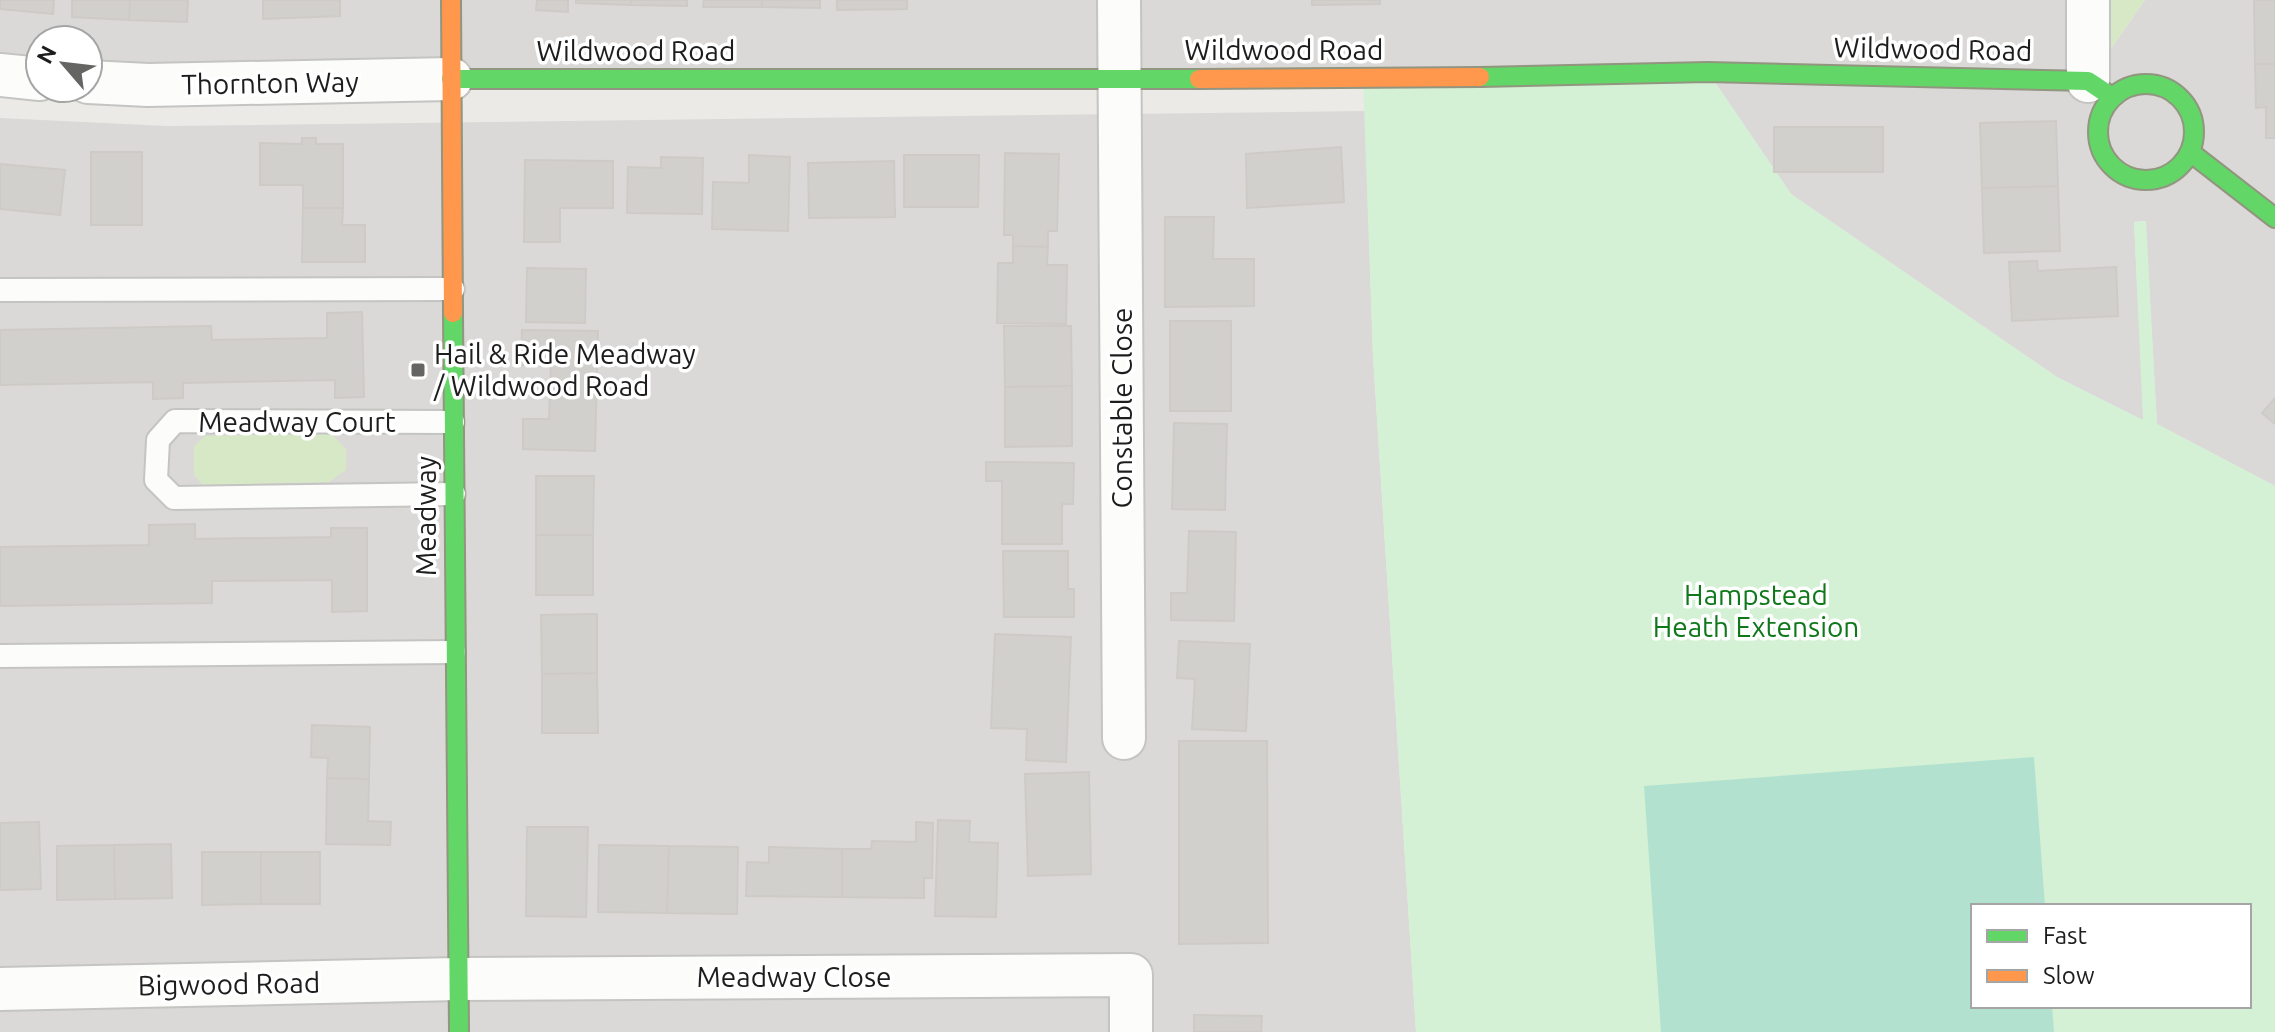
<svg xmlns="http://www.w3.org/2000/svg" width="2275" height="1032" font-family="Ubuntu,sans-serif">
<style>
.residential{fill:#dad9d7}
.grass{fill:#d7e8c6}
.park{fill:#d4f1d5;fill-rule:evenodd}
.pitch{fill:#b2e2cf}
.building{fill:#d2d0cd;stroke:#cecbc7;stroke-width:2}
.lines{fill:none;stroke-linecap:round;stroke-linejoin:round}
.lane-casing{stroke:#c4c4c2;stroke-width:26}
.street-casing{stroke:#c4c4c2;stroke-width:46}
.fast-casing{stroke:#92957f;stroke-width:22}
.slow-casing{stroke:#92957f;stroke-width:22}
.lane{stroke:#fcfcfb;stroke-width:22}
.street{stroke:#fcfcfb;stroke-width:42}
.fast{stroke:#63d668;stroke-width:18}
.slow{stroke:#ff974d;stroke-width:18}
.poi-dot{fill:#656563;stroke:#fff;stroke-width:3}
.labels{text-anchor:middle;stroke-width:7;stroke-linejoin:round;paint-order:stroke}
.street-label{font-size:28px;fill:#1d1d1d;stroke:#fff}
.poi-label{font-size:28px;fill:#1d1d1d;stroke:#fff;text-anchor:start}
.park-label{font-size:28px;fill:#0f781b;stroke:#fff}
</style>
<rect width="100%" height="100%" fill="#ebeae6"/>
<path class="residential" d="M0,0H2088L2089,80L2145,0H2275V486L2157,424L2145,221L2134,222L2144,421L2057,377L1791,194L1708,72L88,78V40H40V78L0,74Z
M1365,111L1373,356L1416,1032H0V118L167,126Z"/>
<path class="grass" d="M2088,0H2145L2088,81Z
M330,433L346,449V470L329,482L203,485L194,475V446L205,436Z"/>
<path class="park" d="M1708,72L1791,194L2057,377L2143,420L2134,222L2146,221L2157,424L2275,486V1032H1416L1373,356L1363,79ZM1973,906H2249V1006H1973Z"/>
<path class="pitch" d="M2034,757L2045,906H1973V1006H2052L2054,1032H1661L1644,786Z"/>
<path class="building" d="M0,0H54L53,14L0,9Z
M72,0H130L129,20L72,17Z
M130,0H188L187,22L129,20Z
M263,0H340V16L263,19Z
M537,0H568V12L536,10Z
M576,0H631V5L576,3Z
M631,0H687V6L631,5Z
M704,0H762V7H703Z
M762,0H820V8L762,7Z
M837,0H907V9L837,10Z
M1312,0H1380V4L1312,5Z
M2254,0H2275V64H2255Z
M2255,64H2275V138H2266V107L2256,108Z
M2056,121L2058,186L1982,188L1980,123Z
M1774,127H1883V172H1774Z
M302,138H316V144H343V208H303V185H260V143L302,144Z
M1341,147L1344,202L1247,208L1246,154Z
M91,152H142V225H91Z
M1005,153L1059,154L1057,231H1048V247L1013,246V235H1004Z
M749,155L790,157L788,231L712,229L713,182L749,183Z
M904,155H979L978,207H904Z
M661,157L703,158L702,214L627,213L628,167L661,168Z
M525,160L613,161V208H560V242H524Z
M894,161L895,217L809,218L808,163Z
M0,164L65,170L60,215L0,209Z
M2058,186L2060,251L1984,253L1982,188Z
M303,208H343L342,225H365V262H302Z
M1165,217H1214L1213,259H1254V306L1165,307Z
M1013,246L1048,247L1047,265H1067L1066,324L997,323L998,263H1013Z
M2037,261L2038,271L2116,267L2118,316L2012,321L2009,262Z
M527,268L586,269L585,323L526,322Z
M362,312L364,397L335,398V380L183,383V398L153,399V382L0,385V330L211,326L212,340L327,338V313Z
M1170,321H1231V411H1170Z
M1004,326H1071L1072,386L1005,387Z
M522,330L598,331L595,451L523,449V419H549L551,366L521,365Z
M1072,386V446L1005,447V387Z
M2275,398V424L2262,413Z
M1174,423L1227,424L1225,510L1172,509Z
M986,462L1074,463L1073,504H1062V544H1002V481H986Z
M536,476H594L593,535H536Z
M195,524V539L331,537V528H367V611L332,612V580L212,581V603L0,606V547L149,545V525Z
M1189,531L1236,532L1234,621L1171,620V593H1187Z
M536,535H593V595H536Z
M1003,551H1068V589H1074V617H1004Z
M597,614V673L542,674L541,615Z
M995,634L1071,637L1066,762L1026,760L1027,729L991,728Z
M1179,641L1250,644L1246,731L1192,729L1195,679L1177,678Z
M597,673L598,733H542V674Z
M312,725L370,727L369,779L327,778L328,758L311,757Z
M1179,741H1267L1268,943L1179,944Z
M1089,772L1091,874L1028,876L1025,774Z
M327,778L369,779L368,821L391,822L390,845L326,844Z
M938,820L970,821L969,842L998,843L996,917L935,916Z
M39,822L41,889L0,890V823Z
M916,822L933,823L932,878H924V898L842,897V849H871L872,841L916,842Z
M527,827H588L586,917L526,916Z
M171,844L172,898L115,899L114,845Z
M114,845L115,899L57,900V846Z
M599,845L669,846L667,913L598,912Z
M669,846L738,847L737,914L667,913Z
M769,847L842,849V897L746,896L747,862L769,863Z
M202,852H261V904L202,905Z
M261,852H320V904H261Z
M1194,1015L1262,1016L1261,1032H1194Z"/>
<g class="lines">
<g class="lane-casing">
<path id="lane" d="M0,290L453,289
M453,422L175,421L158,440L156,480L174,498L454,494
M0,656L454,652"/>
</g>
<g class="street-casing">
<path id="street" d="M1119,0L1124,738
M2088,0V81
M0,75L40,79
M88,82L148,85L451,79
M0,989L458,979L1131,975V1032"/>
</g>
<g class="fast-casing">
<path id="fast" d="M1480,77L1708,72L2088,81L2112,97
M451,79H1199
M2098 132a48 48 0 1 1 96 0a48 48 0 1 1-96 0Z
M2190,152L2275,218
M453,313L459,1032"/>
</g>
<g class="slow-casing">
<path id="slow" d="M451,0L453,313
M1199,79L1480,77"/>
</g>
<use href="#lane" class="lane"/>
<use href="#street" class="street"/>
<use href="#fast" class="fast"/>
<use href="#slow" class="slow"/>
</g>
<rect class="poi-dot" x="410" y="362" width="16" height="16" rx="4"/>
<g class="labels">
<g class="street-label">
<text transform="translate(1933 49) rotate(1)" y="10">Wildwood Road</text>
<text x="1284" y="60">Wildwood Road</text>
<text x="636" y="61">Wildwood Road</text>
<text transform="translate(270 83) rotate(-1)" y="10">Thornton Way</text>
<text transform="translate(1122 408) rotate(-90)" y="10">Constable Close</text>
<text x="297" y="432">Meadway Court</text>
<text transform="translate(426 516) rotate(-90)" y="10">Meadway</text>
<text x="794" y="987">Meadway Close</text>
<text transform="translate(229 984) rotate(-1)" y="10">Bigwood Road</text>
</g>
<g class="poi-label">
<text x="434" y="364">Hail &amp; Ride Meadway<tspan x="434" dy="32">/ Wildwood Road</tspan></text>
</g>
<g class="park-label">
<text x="1756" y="605">Hampstead<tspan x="1756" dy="32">Heath Extension</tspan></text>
</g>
</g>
<rect x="1971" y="904" width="280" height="104" fill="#ffffff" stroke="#a5a5a5" stroke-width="2"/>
<rect x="1987" y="930" width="40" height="12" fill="#63d668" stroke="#a5a5a5" stroke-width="2"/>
<text x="2043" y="944" font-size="24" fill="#1d1d1d">Fast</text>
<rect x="1987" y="970" width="40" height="12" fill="#ff974d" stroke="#a5a5a5" stroke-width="2"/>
<text x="2043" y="984" font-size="24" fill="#1d1d1d">Slow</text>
<g transform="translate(64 64) rotate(298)"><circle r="38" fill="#ffffff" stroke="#a5a5a5" stroke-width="2"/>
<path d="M0-6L14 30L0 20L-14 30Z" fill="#656563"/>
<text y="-12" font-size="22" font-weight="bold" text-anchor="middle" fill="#1d1d1d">N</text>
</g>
</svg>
